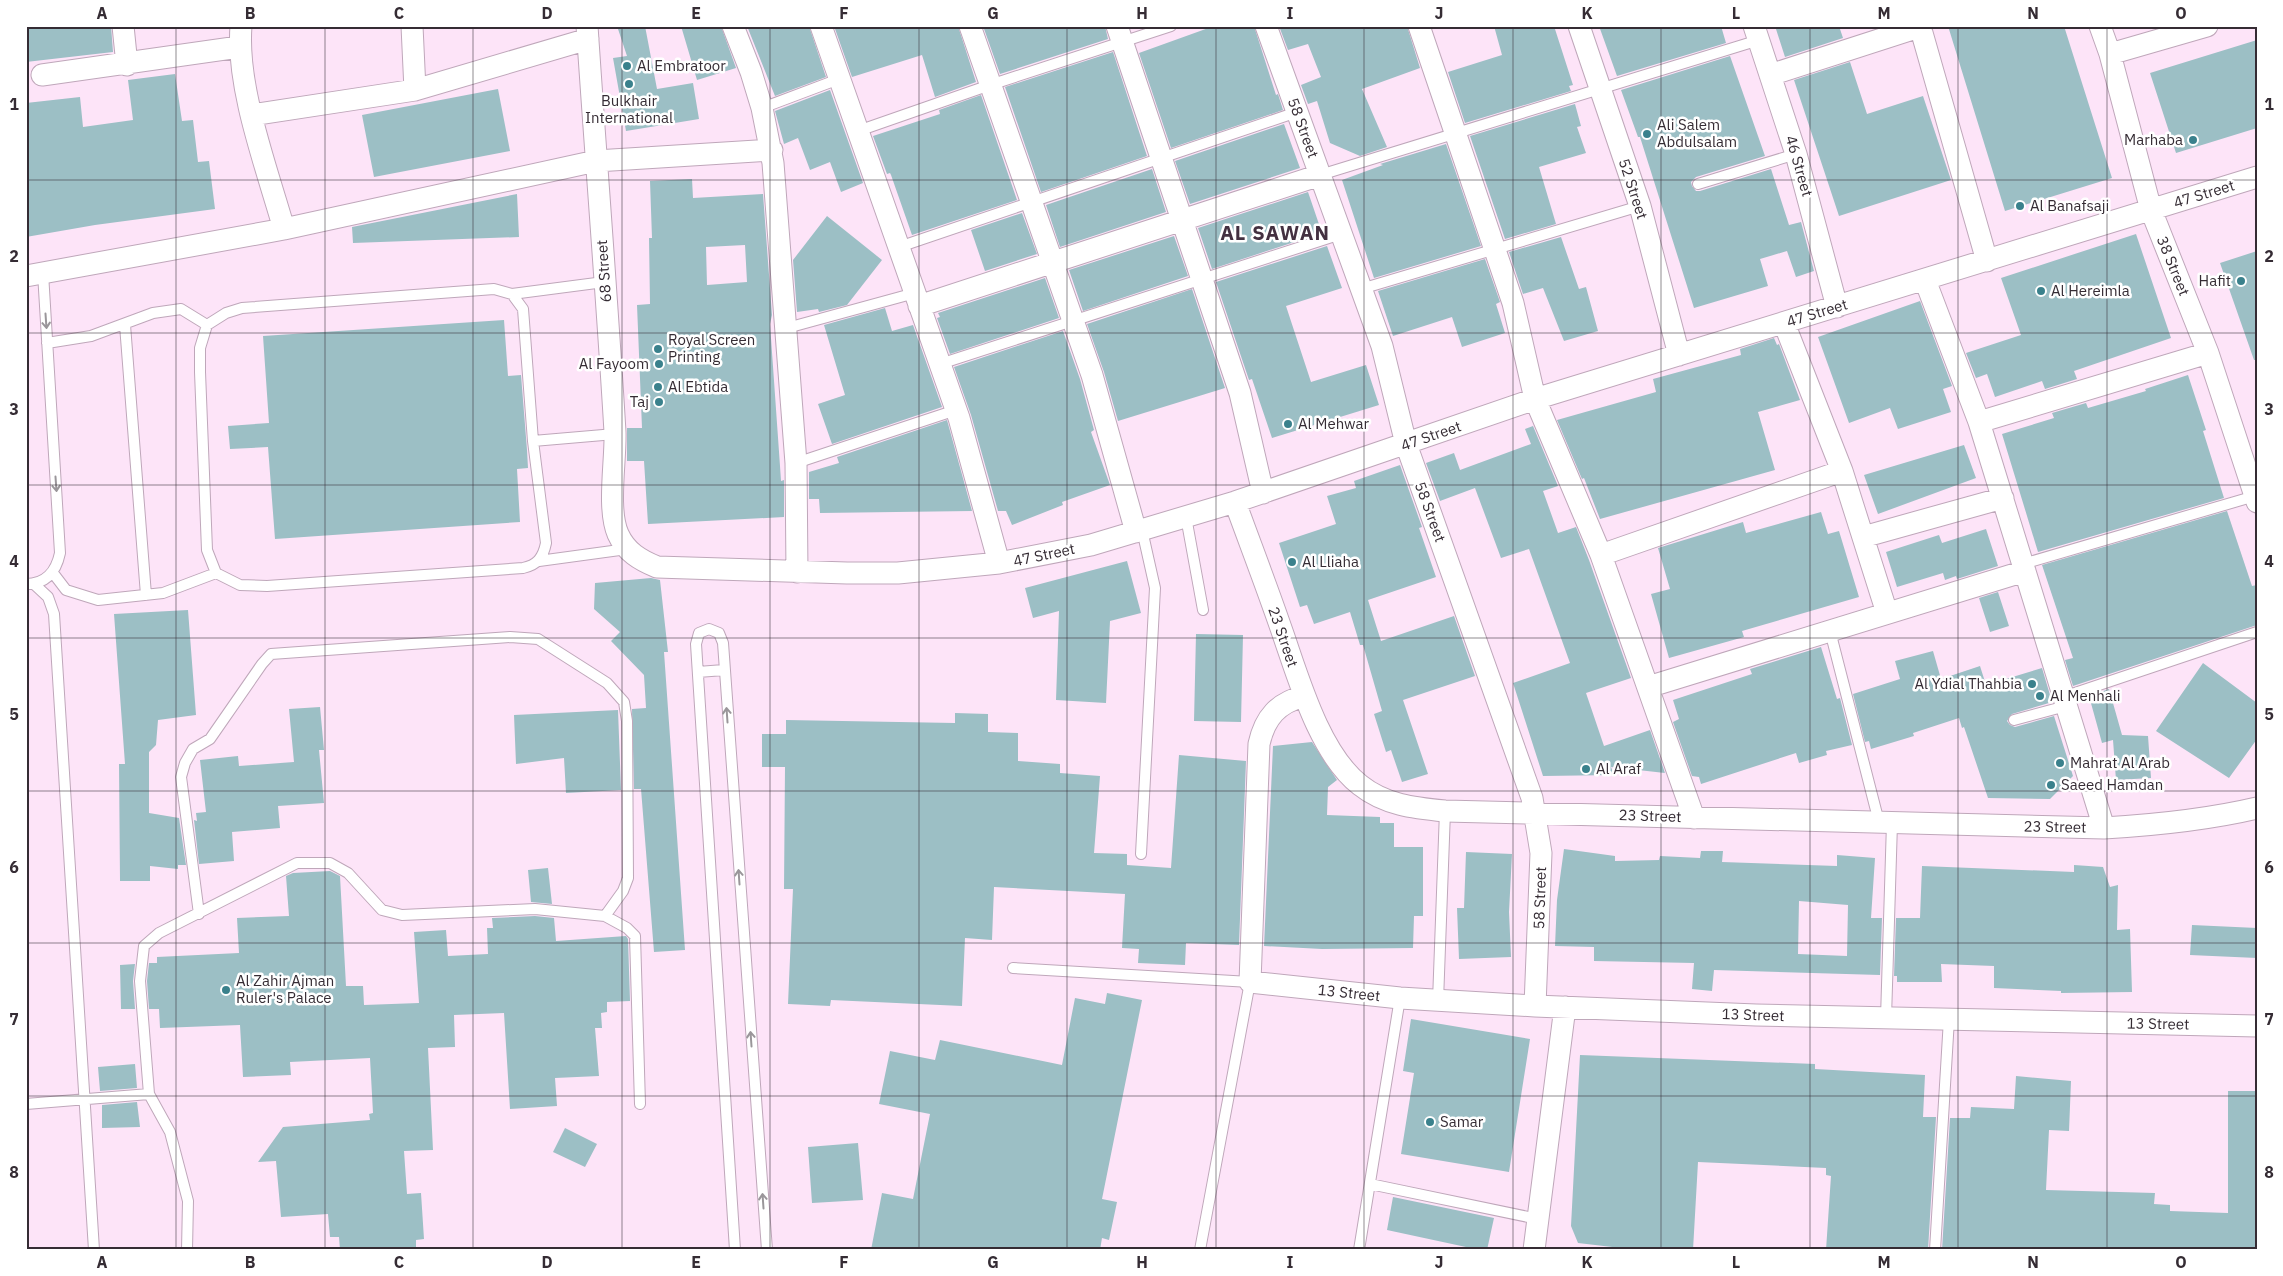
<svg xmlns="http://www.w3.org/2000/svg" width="2283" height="1276" font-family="'IBM Plex Sans',sans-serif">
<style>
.building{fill:#9cbfc5;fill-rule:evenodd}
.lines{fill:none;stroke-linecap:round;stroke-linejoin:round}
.lane-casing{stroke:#bfa7ba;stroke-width:12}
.street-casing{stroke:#bfa7ba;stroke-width:23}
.lane{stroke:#fff;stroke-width:10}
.street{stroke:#fff;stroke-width:21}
.oneway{stroke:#9a969a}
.grid{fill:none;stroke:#352c34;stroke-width:1;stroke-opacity:0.55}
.poi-dot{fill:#3a818c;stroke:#fff;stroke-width:2}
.labels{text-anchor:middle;stroke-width:5;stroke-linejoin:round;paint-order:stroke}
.poi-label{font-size:15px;fill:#352c34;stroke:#fff;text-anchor:start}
.street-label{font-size:15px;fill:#352c34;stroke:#fff}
.district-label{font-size:20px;font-weight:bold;letter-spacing:1px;fill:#433040;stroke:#fff}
.neatline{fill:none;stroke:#352c34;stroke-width:2}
.grid-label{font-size:16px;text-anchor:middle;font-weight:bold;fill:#352c34}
</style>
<rect width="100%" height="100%" fill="#fde4f8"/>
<path class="building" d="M26,26H111L113,52L26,62Z
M617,26H645L657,89L693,83L699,119L626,131L613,58L627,56Z
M681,26H721L736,68L697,80Z
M747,26H809L826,77L775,96Z
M834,26H958L976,82L935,97L922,55L852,77Z
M983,26H1105L1108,39L1000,74Z
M1214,26H1254L1276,95L1278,94L1283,110L1171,148L1139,53Z
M1279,26H1407L1420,68L1362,89L1387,147L1360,156L1330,143L1317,101L1308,104L1301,85L1321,77L1308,44L1288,50Z
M1494,26H1554L1573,85L1569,86L1571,91L1465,123L1448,72L1502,55Z
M1599,26H1721L1726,43L1617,76Z
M1775,26H1839L1843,38L1785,57Z
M1948,26H2064L2112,178L2005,211Z
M2257,40V128L2176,153L2150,73Z
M1113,52L1147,156L1041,192L1005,87Z
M1730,56L1765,156L1696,177L1691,182L1692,186L1696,191H1700L1771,169L1789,225L1801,222L1814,271L1796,277L1787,251L1760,259L1768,286L1694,308L1640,137H1638L1621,90Z
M1850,62L1867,114L1923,96L1951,180L1839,216L1794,80Z
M175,74L182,121L193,120L198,162L209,161L215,209L95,225L26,237V103L80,97L83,127L133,120L128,80Z
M498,89L510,151L374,177L362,115Z
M830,90L863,183L841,192L830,162L810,170L798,138L784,144L775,111Z
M981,95L1017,200L912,235L891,175L890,173L887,174L873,136L940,114L939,110Z
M1575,104L1581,126L1577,127L1586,153L1539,167L1556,224L1505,239L1470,136Z
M1284,124L1300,168L1190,204L1175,161Z
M1446,144L1481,246L1374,278L1342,180L1383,165L1380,164Z
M1152,169L1166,212L1060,247L1046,205Z
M692,179L693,198L763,194L772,315L770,324L780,466L781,481L784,480V517L648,524L644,461H627V428H642L637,305L650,304L649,238H652L650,181ZM745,245L747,282L707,285L706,247Z
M1308,192L1322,233L1212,269L1198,228Z
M517,194L519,237L353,243L352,227Z
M1022,213L1037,254L985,271L971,230Z
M827,216L882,260L847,305L819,312L818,309L797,312L793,260Z
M2136,234L2171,338L2074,371L2077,379L2045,389L2042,381L1995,397L1987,374L1976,378L1966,353L2021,335L2001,278Z
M1174,236L1188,276L1083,311L1069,270Z
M1561,237L1579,289L1586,287L1598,331L1564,341L1543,288L1523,294L1509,252Z
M1327,246L1342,288L1286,306L1311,382L1366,365L1379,405L1272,438L1252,379L1249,380L1216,282Z
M2257,251V360H2254L2220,263Z
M1485,259L1500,302L1496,304L1505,333L1462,347L1452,317L1393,336L1378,291Z
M1045,278L1059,318L950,354L937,318L940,317L938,313Z
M1192,289L1225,388L1118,421L1104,372L1087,324Z
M1920,301L1952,386L1943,389L1951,412L1898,429L1890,408L1849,423L1818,337Z
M885,308L892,331L913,325L942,407L832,444L818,404L845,395L824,325Z
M504,320L508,376L521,375L527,450L528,468L517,469L520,522L275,539L268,447L230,449L228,426L269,423L263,336Z
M1063,331L1080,379L1094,430L1091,432L1110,485L1062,502L1063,505L1012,525L1006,511H998L971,415L954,367Z
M1774,338L1777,345L1779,344L1800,400L1758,412L1775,470L1600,519L1584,478L1582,479L1557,420L1656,392L1653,379L1741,355L1740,349Z
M2188,375L2206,430L2203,431L2224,498L2038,552L2002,434L2054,418L2052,413L2086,403L2088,408L2146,391L2145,389Z
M947,420L972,511L820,513L819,499H809V472L839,463L837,457Z
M1533,426L1558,486L1543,491L1558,533L1576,527L1589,560L1631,678L1586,693L1604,746L1650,730L1665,773L1611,767L1614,775L1543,776L1513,683L1570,663L1529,549L1501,558L1475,488L1440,501L1426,463L1454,453L1460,470L1531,444L1525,429Z
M1964,445L1976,478L1878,514L1864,475Z
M1400,465L1422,527L1419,528L1436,577L1368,600L1381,641L1454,616L1475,676L1403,700L1428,774L1402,782L1391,750L1386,752L1374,714L1382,711L1363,645H1360L1350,612L1314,624L1307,605L1300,607L1279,543L1336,524L1327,496L1356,488L1354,481Z
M2227,511L2252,586L2257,585V625L2073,686L2065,660L2073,658L2042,565Z
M1821,512L1828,534L1839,531L1859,597L1742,631L1744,637L1669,658L1651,594L1670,589L1658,548L1743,522L1746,533Z
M1986,529L1998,566L1957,579L1956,576L1945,580L1943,573L1897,587L1886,552L1939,535L1942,543Z
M1127,561L1141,613L1110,621L1106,703L1056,700L1059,611L1033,618L1025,588Z
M651,578L660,580L668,652H664L685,950L654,952L641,789H634L632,709L646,708L644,675L611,641L620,632L594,609L595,583Z
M1998,592L2009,626L1990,632L1979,598Z
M188,610L196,715L158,720L156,745L149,752V813L179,818L186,865H178V869L150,866V881H120L119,764H125L114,614Z
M1196,634L1243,635L1241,722L1194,721Z
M1821,647L1837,699L1840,698L1852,745L1826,751L1827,755L1799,763L1796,753L1701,784L1699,777L1692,776L1673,722L1679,719L1673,700L1752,674L1750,669Z
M1933,651L1941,679L1980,666L1986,685L2042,668L2050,695L2049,703L2012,714L2007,721L2010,725L2015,727L2054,716L2073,776L2050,799L1988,798L1964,727L1962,728L1959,718L1913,733L1914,736L1871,749L1869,741L1865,742L1853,694L1900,679L1895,661Z
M2203,663L2257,703V739L2229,778L2156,731Z
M2109,689L2122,735L2148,736L2151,778L2116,780L2113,740L2102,743L2089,696Z
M320,707L324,750H319L324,803L278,806L280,828L232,832L234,861L199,864L194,820L197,821L196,813L206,812L200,760L238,756L239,766L294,762L289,709Z
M618,710L621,790L566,793L564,758L516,764L514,715Z
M955,713L988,714V732L1018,733V761L1060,764V773L1100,776L1094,853L1127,854V865L1171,868L1179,755L1246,761L1239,945L1186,943L1185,965L1138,963L1139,949L1122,948L1125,894L994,887L992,940L965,938L962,1006L831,1000L830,1006L788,1004L793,889H784L785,767H762V734H786V720L955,723Z
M1312,742L1337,780L1328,787L1327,815L1380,817V823H1394V847H1423V916H1414L1413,948L1322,949L1264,946L1273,746Z
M1564,849L1615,856V861L1659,860L1660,856L1700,858L1701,851H1723L1722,862L1837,866V855L1875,858L1871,918H1882L1880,975L1714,970L1712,991L1692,989L1694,963L1594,961V947L1555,946L1557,900ZM1799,901L1848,905L1847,956L1798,954Z
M1466,852L1512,854L1509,912L1511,957L1459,959L1457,908H1464Z
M2074,865L2103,867L2110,887L2118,885L2117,930L2130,929L2132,992L2061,993V991L1994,988V966L1941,964L1942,982H1897V976H1894L1896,918H1920L1922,866L2074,872Z
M548,868L552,904L531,902L528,870Z
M330,871L340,876L346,986H363L364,1005L419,1003L414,932L446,930L448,956L488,954L487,928H493L492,918L535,916L554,918L556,941L626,936L628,939L630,1001L607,1002V1012L601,1013L602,1028H595L599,1076L555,1078L557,1106L510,1109L504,1013L454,1015L455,1047L428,1048L433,1150L404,1151L407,1194L421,1193L424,1239L416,1240V1250H340L339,1237H330L328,1214L281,1217L276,1161L258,1162L283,1127L370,1120L369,1114L373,1113L370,1058L290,1062L291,1075L243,1077L240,1025L160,1028L159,1009H149L147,981L149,963H157V957L239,953L237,918L289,916L286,876L293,873Z
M2192,925L2257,928V958L2190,955Z
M135,964L133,981L135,1009H121L120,965Z
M1107,993L1142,1000L1102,1199L1117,1202L1109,1240L1102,1238L1100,1250H871L882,1193L913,1199L930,1114L879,1104L890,1051L935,1060L940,1040L1062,1065L1075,998L1105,1004Z
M1411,1019L1530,1039L1509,1172L1401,1154L1414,1073L1403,1071Z
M1580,1055L1815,1064V1069L1925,1075L1923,1117H1936L1928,1250H1826L1831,1176L1826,1175V1168L1698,1162L1693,1250H1638L1578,1243L1571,1226Z
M135,1064L137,1088L100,1091L98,1067Z
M2016,1076L2071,1081L2069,1131L2049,1130L2046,1190L2155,1193L2154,1204L2170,1205V1211L2228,1213V1091H2257V1250H1942L1950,1118H1970L1971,1107L2014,1109Z
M137,1102L140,1127L102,1128V1105Z
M565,1128L597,1144L585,1167L553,1152Z
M858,1143L863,1200L812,1203L808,1147Z
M1393,1197L1494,1218L1487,1250H1466V1247L1387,1230Z"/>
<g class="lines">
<g class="lane-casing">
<path id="lane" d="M762,108L839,79
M858,131L990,85L1171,26
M1320,175L1759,40
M1698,184L1796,154
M899,247L1297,112
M494,289L512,294L523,309L533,441L546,543C543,558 537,565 523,568L267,586L240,585L216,573L207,550L200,372V348L207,325L226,313L242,308Z
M1361,289L1640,206
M512,294L604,282
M125,325L146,595
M787,328L915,293
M47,343L91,336L153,313L181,309L207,325
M940,364L1341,234
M533,441L615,434
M796,463L956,410
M1186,517L1203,610
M539,561L627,549
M2023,564L2255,496
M53,573L66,590L98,600L163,593L216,573
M26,584C46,584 56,572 60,553L43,273
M34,584L48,597L54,614L94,1250
M1830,631L1879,822
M698,672L724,670
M2063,697L2257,632
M2014,720L2066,706
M1141,854L1155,588L1142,530
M605,916L627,928L635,936L640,1104
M1013,968L1250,982L1200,1250
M1438,1001L1445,811
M1886,1018L1892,823
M149,1094L170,1132L188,1201L187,1250
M26,1104L149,1094L140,981L144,946L159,933L297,863H330L348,873L382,910L402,915L535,909L605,916L623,891L628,878L627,721L624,702L607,683L538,639L510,637L271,654L262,664L210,739L193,749L185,763L181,777L199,914
M1370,1184L1538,1219
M735,1250L696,644L699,633L709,629L719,633L723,643L767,1250
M1359,1250L1400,998
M1935,1250L1949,1019"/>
</g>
<g class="street-casing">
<path id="street" d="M123,26L127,65
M241,26C236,87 267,169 284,229
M412,26L415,90
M587,26C596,161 607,297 615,432C616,460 607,509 618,534C626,552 640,560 657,567L847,573H898L999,563L1091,545L1235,502L1535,399L2257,177
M733,26L751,72L762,108L773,163L796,463L797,572
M821,26L959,418L999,563
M970,26L1092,375L1136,532
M1117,26L1240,393L1263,493
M1266,26L1382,346L1406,444L1532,798L1541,853L1535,1006
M1419,26L1513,303L1535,399L1601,555L1694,818
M1579,26L1640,206L1679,355
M1754,26L1796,154L1837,307
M1920,26L1987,261
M2100,26L2110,54L2151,210L2208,353L2257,502
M2110,54L2207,26
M42,75L239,47
M1770,75L1922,26
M252,115L415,90L588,39
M26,276L284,229L596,161L772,150
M1925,280L1979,422L2104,828
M919,306L1320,175
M1784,323L1842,471L1887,613
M1979,422L2208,353
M1235,502C1251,546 1268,590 1283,634C1299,680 1320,754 1360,785C1385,805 1414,808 1445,811L2104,828C2155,825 2206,820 2257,808
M1863,537L2003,498
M1601,555L1842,471
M1648,687L2025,571
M1304,696C1278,703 1265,717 1259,744L1250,982L1400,998L1535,1006L1756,1015L2257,1026
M1534,1250L1565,1007"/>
</g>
<use href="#lane" class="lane"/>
<use href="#street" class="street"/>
</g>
<defs><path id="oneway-shaft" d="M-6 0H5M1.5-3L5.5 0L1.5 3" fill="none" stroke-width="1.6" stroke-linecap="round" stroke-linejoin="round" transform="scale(1.25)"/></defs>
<g class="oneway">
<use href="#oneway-shaft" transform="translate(46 321) rotate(86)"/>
<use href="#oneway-shaft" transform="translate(56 484) rotate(86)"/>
<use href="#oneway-shaft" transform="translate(727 715) rotate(-94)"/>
<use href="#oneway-shaft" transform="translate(739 877) rotate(-94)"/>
<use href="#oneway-shaft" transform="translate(751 1039) rotate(-94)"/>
<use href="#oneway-shaft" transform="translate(763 1201) rotate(-94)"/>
</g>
<path class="grid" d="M176,26V1250M325,26V1250M473,26V1250M622,26V1250M770,26V1250M919,26V1250M1067,26V1250M1216,26V1250M1364,26V1250M1513,26V1250M1661,26V1250M1810,26V1250M1958,26V1250M2107,26V1250M26,180H2257M26,333H2257M26,485H2257M26,638H2257M26,791H2257M26,943H2257M26,1096H2257"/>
<g class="poi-dot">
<circle cx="627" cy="66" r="5"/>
<circle cx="629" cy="84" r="5"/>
<circle cx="1647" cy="134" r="5"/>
<circle cx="2193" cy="140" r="5"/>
<circle cx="2020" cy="206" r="5"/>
<circle cx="2241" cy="281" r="5"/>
<circle cx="2041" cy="291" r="5"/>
<circle cx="658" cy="349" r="5"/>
<circle cx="659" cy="364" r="5"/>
<circle cx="658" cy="387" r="5"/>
<circle cx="659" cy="402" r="5"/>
<circle cx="1288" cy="424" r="5"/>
<circle cx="1292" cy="562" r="5"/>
<circle cx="2032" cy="684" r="5"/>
<circle cx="2040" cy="696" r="5"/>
<circle cx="2060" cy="763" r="5"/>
<circle cx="1586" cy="769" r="5"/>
<circle cx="2051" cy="785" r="5"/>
<circle cx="226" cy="990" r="5"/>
<circle cx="1430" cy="1122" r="5"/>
</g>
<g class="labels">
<g class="poi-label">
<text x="637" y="71">Al Embratoor</text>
<text x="629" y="106" text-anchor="middle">Bulkhair<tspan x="629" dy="17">International</tspan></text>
<text x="1657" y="130">Ali Salem<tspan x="1657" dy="17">Abdulsalam</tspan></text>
<text x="2183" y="145" text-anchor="end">Marhaba</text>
<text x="2030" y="211">Al Banafsaji</text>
<text x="2231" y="286" text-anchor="end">Hafit</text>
<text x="2051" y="296">Al Hereimla</text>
<text x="668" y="345">Royal Screen<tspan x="668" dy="17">Printing</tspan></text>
<text x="649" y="369" text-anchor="end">Al Fayoom</text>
<text x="668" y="392">Al Ebtida</text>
<text x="649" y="407" text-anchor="end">Taj</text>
<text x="1298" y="429">Al Mehwar</text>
<text x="1302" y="567">Al Lliaha</text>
<text x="2022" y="689" text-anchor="end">Al Ydial Thahbia</text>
<text x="2050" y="701">Al Menhali</text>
<text x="2070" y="768">Mahrat Al Arab</text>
<text x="1596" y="774">Al Araf</text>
<text x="2061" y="790">Saeed Hamdan</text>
<text x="236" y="986">Al Zahir Ajman<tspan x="236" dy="17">Ruler's Palace</tspan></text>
<text x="1440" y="1127">Samar</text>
</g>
<g class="street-label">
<text transform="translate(1303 128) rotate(70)" y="5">58 Street</text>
<text transform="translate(1799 166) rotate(74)" y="5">46 Street</text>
<text transform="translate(1633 189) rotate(72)" y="5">52 Street</text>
<text transform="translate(2204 194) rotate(-17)" y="5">47 Street</text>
<text transform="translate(2173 266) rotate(68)" y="5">38 Street</text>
<text transform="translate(604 271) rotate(-94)" y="5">68 Street</text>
<text transform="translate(1817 313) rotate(-17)" y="5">47 Street</text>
<text transform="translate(1431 436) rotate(-19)" y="5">47 Street</text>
<text transform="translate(1430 512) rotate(70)" y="5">58 Street</text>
<text transform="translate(1044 555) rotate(-12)" y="5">47 Street</text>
<text transform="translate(1283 637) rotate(71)" y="5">23 Street</text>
<text transform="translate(1650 816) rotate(2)" y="5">23 Street</text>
<text transform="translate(2055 827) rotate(1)" y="5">23 Street</text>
<text transform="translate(1540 898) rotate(-88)" y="5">58 Street</text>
<text transform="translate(1349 993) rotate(6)" y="5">13 Street</text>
<text transform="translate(1753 1015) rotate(2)" y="5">13 Street</text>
<text transform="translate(2158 1024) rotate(1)" y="5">13 Street</text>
</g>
<g class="district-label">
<text x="1275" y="240">AL SAWAN</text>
</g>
</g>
<rect width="2283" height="1276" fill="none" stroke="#ffffff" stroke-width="55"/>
<rect x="28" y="28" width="2228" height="1220" class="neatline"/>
<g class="grid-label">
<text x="102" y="19">A</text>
<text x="250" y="19">B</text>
<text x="399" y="19">C</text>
<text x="547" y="19">D</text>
<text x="696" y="19">E</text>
<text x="844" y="19">F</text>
<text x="993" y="19">G</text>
<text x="1142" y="19">H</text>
<text x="1290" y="19">I</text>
<text x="1439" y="19">J</text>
<text x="1587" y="19">K</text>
<text x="1736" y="19">L</text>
<text x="1884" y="19">M</text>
<text x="2033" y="19">N</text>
<text x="2181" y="19">O</text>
<text x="14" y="110">1</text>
<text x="2269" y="110">1</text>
<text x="14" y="262">2</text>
<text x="2269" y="262">2</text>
<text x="14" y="415">3</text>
<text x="2269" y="415">3</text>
<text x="14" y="567">4</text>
<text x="2269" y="567">4</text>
<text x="14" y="720">5</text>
<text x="2269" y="720">5</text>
<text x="14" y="873">6</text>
<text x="2269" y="873">6</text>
<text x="14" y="1025">7</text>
<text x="2269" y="1025">7</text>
<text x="14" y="1178">8</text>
<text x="2269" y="1178">8</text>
<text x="102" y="1268">A</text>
<text x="250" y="1268">B</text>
<text x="399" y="1268">C</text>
<text x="547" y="1268">D</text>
<text x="696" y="1268">E</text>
<text x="844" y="1268">F</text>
<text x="993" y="1268">G</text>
<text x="1142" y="1268">H</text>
<text x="1290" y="1268">I</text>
<text x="1439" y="1268">J</text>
<text x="1587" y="1268">K</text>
<text x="1736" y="1268">L</text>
<text x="1884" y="1268">M</text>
<text x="2033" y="1268">N</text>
<text x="2181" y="1268">O</text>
</g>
</svg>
